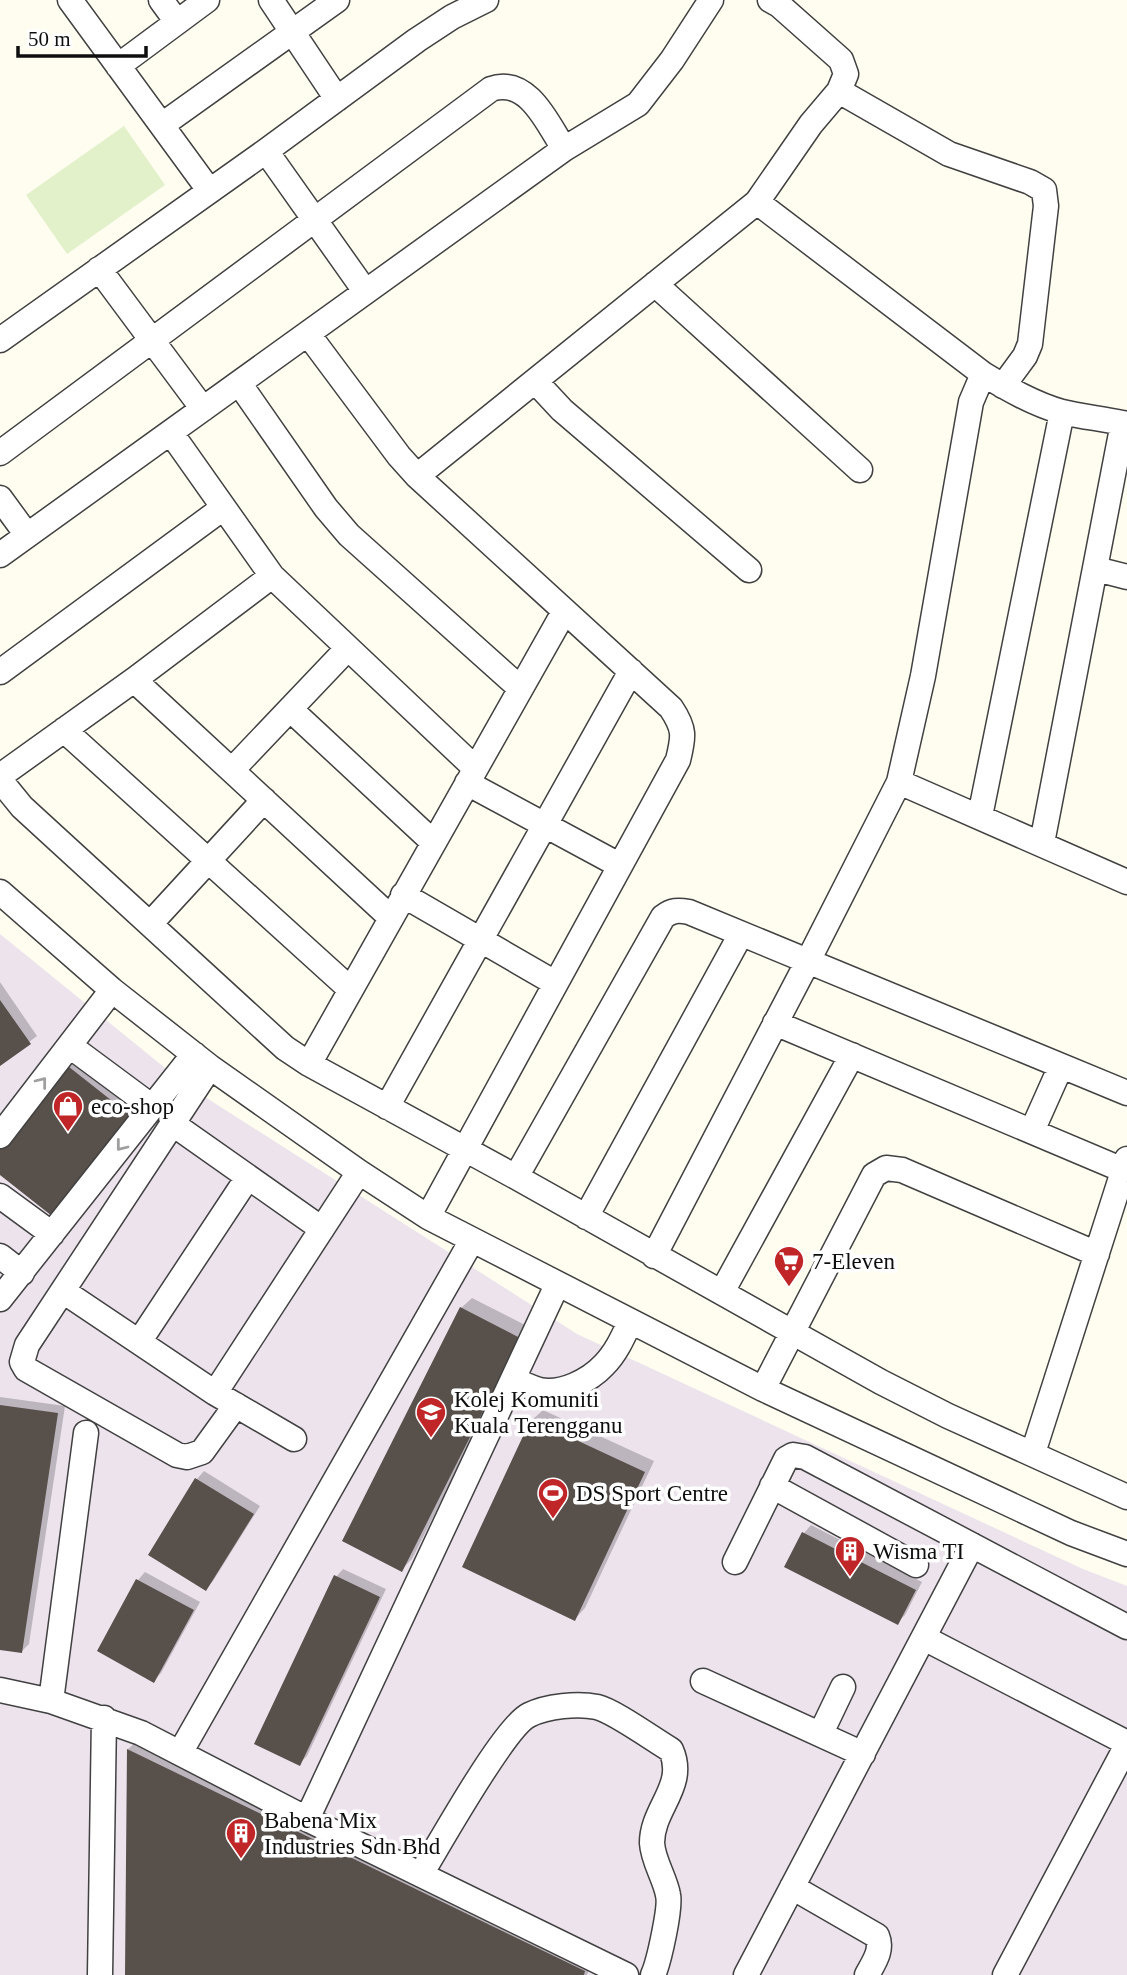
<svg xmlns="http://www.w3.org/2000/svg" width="1127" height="1975" font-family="Georgia,serif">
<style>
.industrial{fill:#ece3ed}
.pitch{fill:#e3f1cb}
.shadow{fill:#0003}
.building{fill:#57504b}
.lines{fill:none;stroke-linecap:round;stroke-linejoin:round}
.minor-casing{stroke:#414141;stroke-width:27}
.minor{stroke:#fff;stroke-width:24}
.oneway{stroke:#9f9f9f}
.labels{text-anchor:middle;stroke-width:7;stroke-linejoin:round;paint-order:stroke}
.poi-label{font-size:23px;fill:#0e0e0e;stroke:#fff;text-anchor:start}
</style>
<rect width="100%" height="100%" fill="#fffcf0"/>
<path class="industrial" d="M0,934L186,1085L577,1334L1083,1569L1127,1586V1975H0Z"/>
<path class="pitch" d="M124,126L165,185L67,254L26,195Z"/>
<path class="shadow" d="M0,982L37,1036L0,1064Z
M73,1057L141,1111L0,1173V1149Z
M472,1298L529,1327L412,1559L402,1569L461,1308Z
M0,1397L65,1406L29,1644L22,1651L0,1648Z
M543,1410L654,1461L585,1608L575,1619L532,1420Z
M204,1471L260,1506L213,1581L206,1589L150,1554L197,1479Z
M811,1525L922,1582L905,1615L897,1623L787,1566L804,1533Z
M343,1569L386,1589L307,1756L299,1764L336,1577Z
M145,1572L200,1602L161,1673L154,1680L99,1650L138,1580Z
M136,1742L592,1963L587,1975H127L128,1749Z"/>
<path class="building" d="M0,1000L31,1044L0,1066Z
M64,1063L135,1119L57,1220L0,1175V1146Z
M460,1307L520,1338L402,1572L342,1541Z
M0,1405L58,1413L22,1653L0,1650Z
M531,1419L645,1472L575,1621L462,1567Z
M195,1478L254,1514L206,1591L148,1555Z
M802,1532L916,1590L898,1625L784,1567Z
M334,1575L380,1597L300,1766L254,1744Z
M136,1579L194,1610L154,1683L97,1651Z
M127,1749L585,1971L584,1975H125Z"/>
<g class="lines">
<g class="minor-casing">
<path id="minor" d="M70,0L209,190
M161,0L177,22
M271,0L337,99
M118,66L207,0
M839,91L949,154L1030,182L1044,190L1046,206L1030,344L1025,356L1003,386
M162,125L337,0
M266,151L365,291
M757,202L811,124L839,91L846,74L841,60L779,5L770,0
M99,269L203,409
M655,284L860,470
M308,334L399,456L417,476L671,708C685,729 684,736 678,760L428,1217
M0,340L266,151L417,40L452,17L486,0
M983,374L971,402L923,676L899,782L1127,882
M535,381L562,410L749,570
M239,383L326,508L349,535L520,688
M171,433L272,576L475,768
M0,453L491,89C528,76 548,124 564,149
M417,476L757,202L983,374C1008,389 1034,404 1062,412C1083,417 1106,419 1127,424
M0,498L27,535
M0,555L564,149L638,104L672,60L711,0
M1096,569L1127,577
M0,672L223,508
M134,680L390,917
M290,709L433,842
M64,730L350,989
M232,770L348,648
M0,776L134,680L272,576
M0,780L22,807L285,1048L309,1064L516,1177L881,1382L948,1416L1127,1497
M467,783L619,865
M980,816L1062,412
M1042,843L1123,423
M0,892L112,990L210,1067L359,1172L428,1217L763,1389L1071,1533L1127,1554
M403,895L555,983
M150,924L264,800
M775,1023L1123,1170
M70,1046L151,1106
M309,1064L564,612
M210,1067L27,1345L22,1362L26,1369L177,1455L187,1457L202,1452L236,1405
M387,1107L631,671
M173,1124L322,1229
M1032,1131L1061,1066
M0,1136L112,990
M516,1177L663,917C672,910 678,910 689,912L1127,1093
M0,1196L52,1234
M586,1217L741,934
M0,1256L22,1273
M654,1256L808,961L899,782
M63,1291L215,1393L294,1439
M722,1292L852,1055
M0,1299L194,1054
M139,1342L248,1177
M513,1379C521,1383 530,1387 539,1390C561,1395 589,1381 604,1365C616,1353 623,1337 630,1322
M763,1389L874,1175L886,1168L902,1170L1097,1254
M215,1393L359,1172
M1033,1453L1127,1159
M772,1486L916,1565
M735,1562L786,1459L793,1455L805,1457L1127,1627
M924,1638L1127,1743
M703,1681L863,1754
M0,1690L51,1701L141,1733L307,1819L626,1975
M51,1701L86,1433
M821,1733L843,1687
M180,1753L472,1240
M307,1819L557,1285
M421,1874C439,1845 504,1727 529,1715C547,1706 578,1703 597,1707C614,1711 654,1740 671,1750C687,1786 652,1808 652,1843C653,1861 665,1878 668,1895C671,1907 659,1962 653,1975
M792,1887L877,1936C883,1950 874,1962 867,1975
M100,1975L104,1718
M746,1975L972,1545
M1005,1975L1127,1745"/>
</g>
<use href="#minor" class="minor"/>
</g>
<defs><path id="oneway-chevron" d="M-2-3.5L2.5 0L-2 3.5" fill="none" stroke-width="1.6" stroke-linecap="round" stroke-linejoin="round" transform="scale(1.75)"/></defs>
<g class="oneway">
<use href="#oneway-chevron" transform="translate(42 1082) rotate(-52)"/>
<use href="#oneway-chevron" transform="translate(121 1146) rotate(128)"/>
</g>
<defs>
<g id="shop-pin" transform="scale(1.575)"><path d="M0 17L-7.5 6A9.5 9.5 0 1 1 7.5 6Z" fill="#c02528" stroke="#fff"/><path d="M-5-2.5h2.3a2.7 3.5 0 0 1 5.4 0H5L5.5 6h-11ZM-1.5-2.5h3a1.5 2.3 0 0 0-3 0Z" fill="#fff"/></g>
<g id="supermarket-pin" transform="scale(1.575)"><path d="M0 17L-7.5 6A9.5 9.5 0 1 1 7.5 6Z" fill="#c02528" stroke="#fff"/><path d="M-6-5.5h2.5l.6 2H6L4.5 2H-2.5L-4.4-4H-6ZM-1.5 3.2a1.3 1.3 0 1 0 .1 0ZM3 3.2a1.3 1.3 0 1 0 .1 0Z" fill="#fff"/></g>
<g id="university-pin" transform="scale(1.575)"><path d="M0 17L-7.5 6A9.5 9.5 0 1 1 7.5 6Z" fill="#c02528" stroke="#fff"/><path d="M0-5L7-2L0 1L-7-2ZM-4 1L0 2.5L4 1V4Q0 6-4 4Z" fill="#fff"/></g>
<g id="stadium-pin" transform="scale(1.575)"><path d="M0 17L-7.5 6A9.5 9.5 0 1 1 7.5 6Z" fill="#c02528" stroke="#fff"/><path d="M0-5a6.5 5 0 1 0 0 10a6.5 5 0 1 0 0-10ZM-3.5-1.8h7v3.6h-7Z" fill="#fff"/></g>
<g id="building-pin" transform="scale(1.575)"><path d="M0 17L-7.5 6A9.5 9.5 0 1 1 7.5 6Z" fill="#c02528" stroke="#fff"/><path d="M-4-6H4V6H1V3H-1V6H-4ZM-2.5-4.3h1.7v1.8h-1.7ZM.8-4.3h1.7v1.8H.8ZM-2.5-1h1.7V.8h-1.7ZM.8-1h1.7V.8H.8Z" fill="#fff"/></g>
</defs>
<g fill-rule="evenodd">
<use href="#shop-pin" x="68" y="1106"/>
<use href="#supermarket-pin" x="789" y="1261"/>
<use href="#university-pin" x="431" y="1412"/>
<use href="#stadium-pin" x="553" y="1493"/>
<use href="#building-pin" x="850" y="1551"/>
<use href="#building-pin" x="241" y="1833"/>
</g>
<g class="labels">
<g class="poi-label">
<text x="91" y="1114">eco-shop</text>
<text x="812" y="1269">7-Eleven</text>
<text x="454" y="1407">Kolej Komuniti<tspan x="454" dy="26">Kuala Terengganu</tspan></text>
<text x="576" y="1501">DS Sport Centre</text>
<text x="873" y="1559">Wisma TI</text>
<text x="264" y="1828">Babena Mix<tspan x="264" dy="26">Industries Sdn Bhd</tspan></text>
</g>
</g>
<path d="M18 46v10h128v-10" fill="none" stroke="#0e0e0e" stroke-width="3.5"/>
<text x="28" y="46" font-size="21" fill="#0e0e0e" stroke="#ffffff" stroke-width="5" paint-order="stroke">50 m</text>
</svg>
